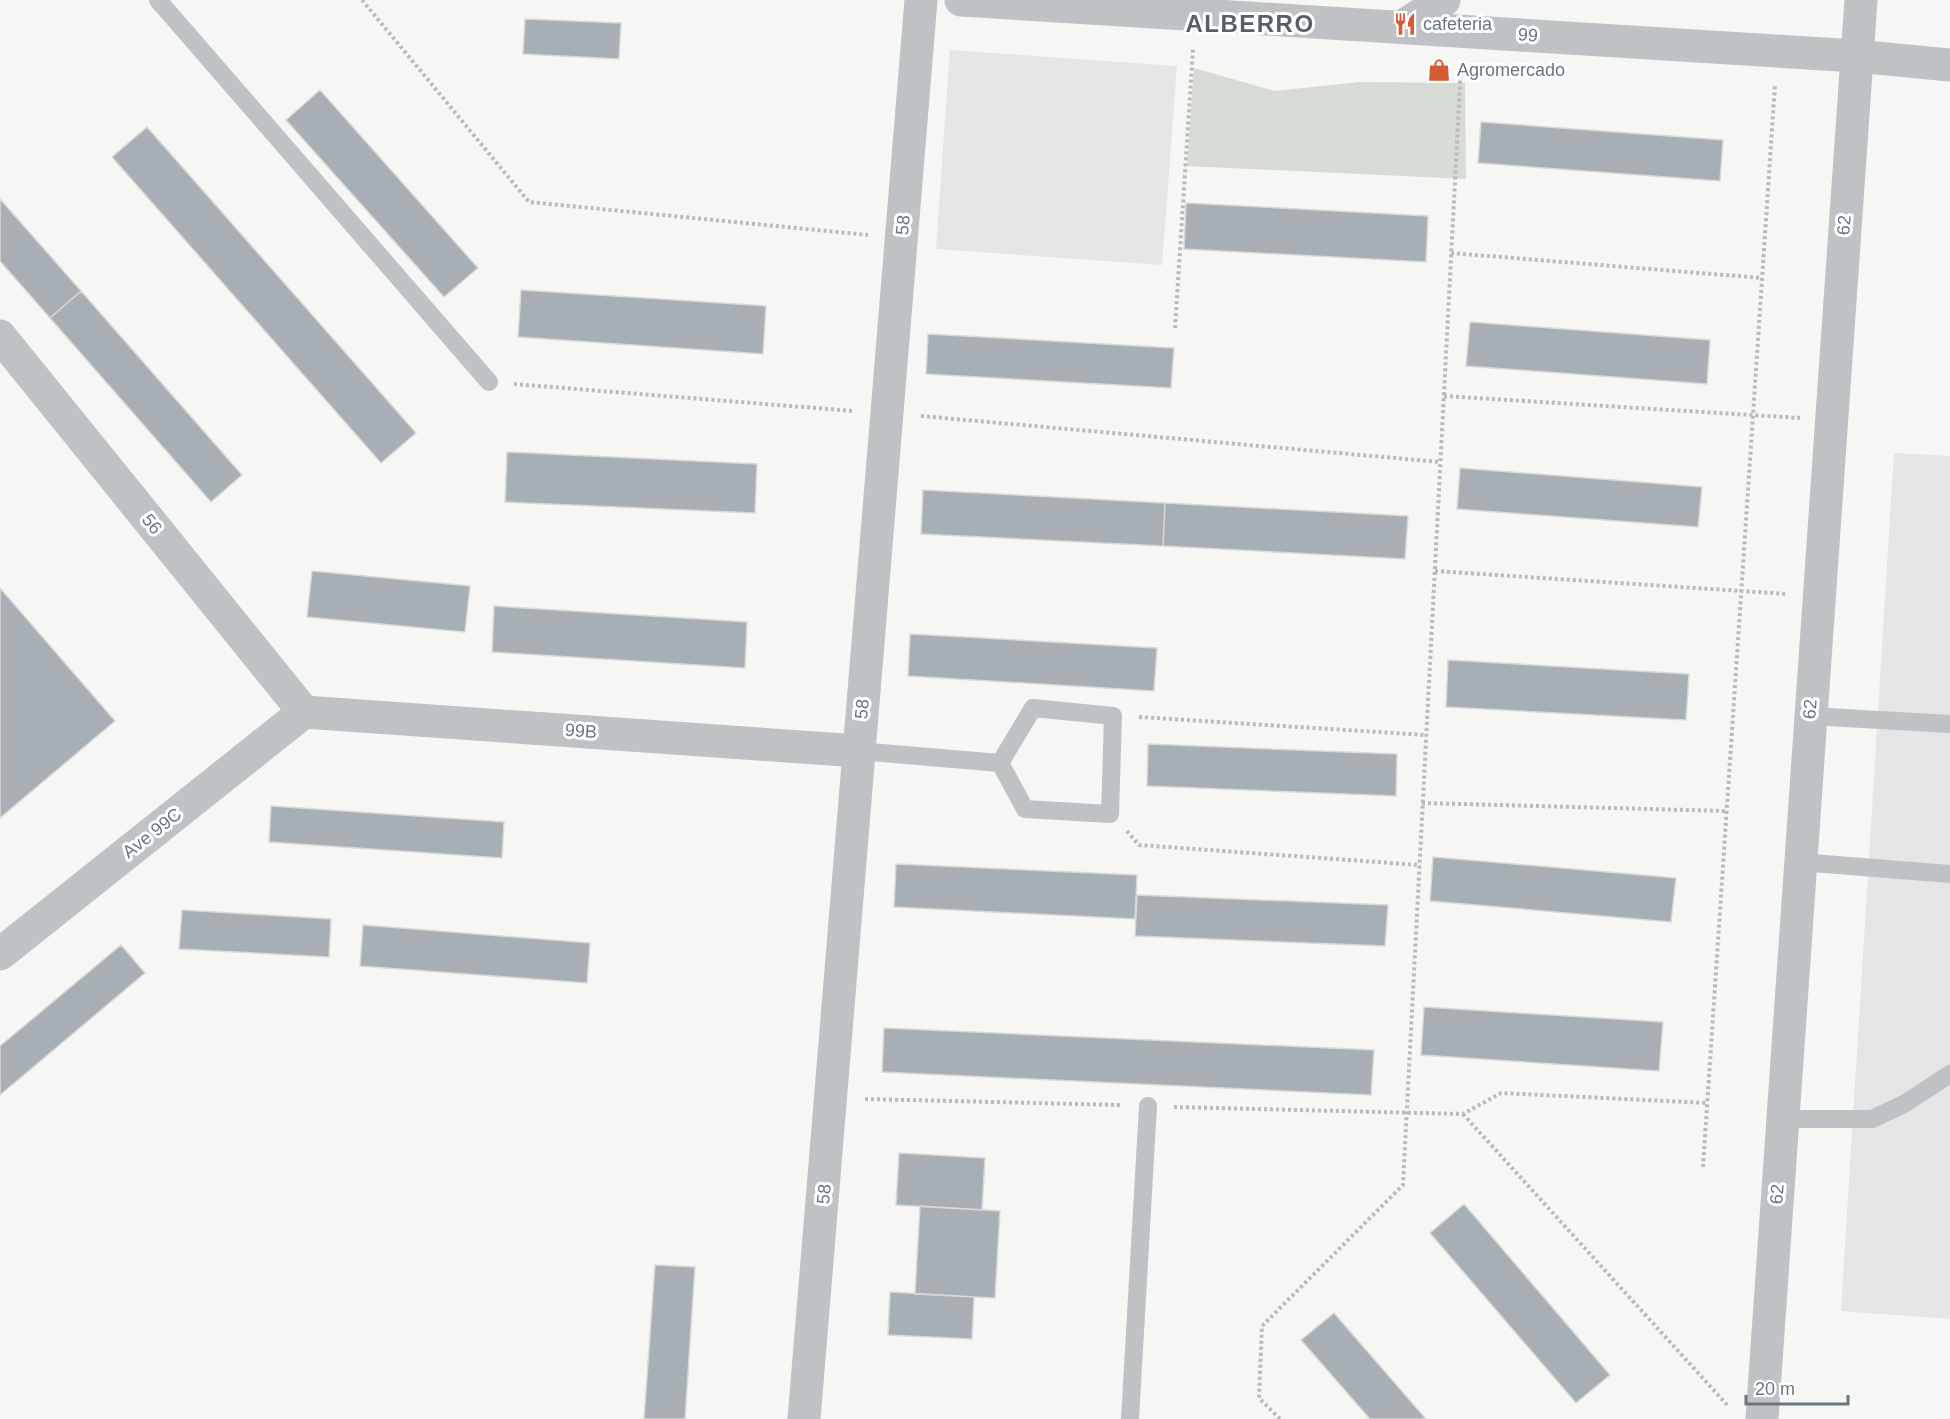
<svg xmlns="http://www.w3.org/2000/svg" width="1950" height="1419" font-family="Helvetica,sans-serif">
<style>
.built{fill:#e4e5e4}
.green{fill:#d6dbd3}
.building{fill:#a8afb4;stroke:#d8d8d6;stroke-width:1.5}
.lines{fill:none;stroke-linecap:round;stroke-linejoin:round}
.path{stroke:#b8bbbd;stroke-width:4;stroke-dasharray:3 3;stroke-linecap:butt}
.service{stroke:#bec2c5;stroke-width:18}
.minor{stroke:#bec2c5;stroke-width:33}
.tertiary{stroke:#bec2c5;stroke-width:33}
.labels{text-anchor:middle;stroke-width:6;stroke-linejoin:round;paint-order:stroke}
.poi-label{font-size:18px;fill:#687682;stroke:#fff;text-anchor:start}
.street-label{font-size:18px;fill:#687682;stroke:#fff}
.district-label{font-size:24px;font-weight:bold;letter-spacing:1.5px;fill:#556068;stroke:#fff}
</style>
<rect width="100%" height="100%" fill="#f6f6f4"/>
<path class="built" d="M950,50L1177,66L1162,265L936,249Z
M1894,453L1950,456V1319L1841,1311Z"/>
<path class="green" d="M1194,68L1275,91L1360,82L1465,83L1466,179L1187,166Z"/>
<path class="building" d="M525,19L621,23L619,59L523,54Z
M320,90L478,268L444,297L286,120Z
M1481,122L1723,140L1720,181L1478,163Z
M147,127L416,433L381,463L112,157Z
M0,199L81,291L50,318L0,261Z
M1186,203L1428,216L1426,262L1184,249Z
M521,290L766,306L763,354L518,337Z
M81,291L242,475L211,502L50,318Z
M1470,322L1710,340L1707,384L1466,366Z
M928,334L1174,348L1171,388L926,374Z
M507,452L757,464L755,513L505,502Z
M1460,468L1702,487L1698,527L1457,509Z
M923,490L1165,503L1163,546L921,534Z
M1165,503L1408,516L1405,559L1163,546Z
M312,571L470,586L465,632L307,617Z
M0,588L115,721L0,818Z
M494,606L747,622L745,668L492,652Z
M910,634L1157,648L1154,691L908,676Z
M1448,660L1689,674L1686,720L1446,707Z
M1148,744L1397,754L1396,796L1147,786Z
M271,806L504,822L502,858L269,842Z
M1433,857L1676,878L1671,922L1430,901Z
M896,864L1137,875L1135,919L894,907Z
M1137,895L1388,905L1385,946L1135,936Z
M182,910L331,919L329,957L179,949Z
M363,925L590,943L587,983L360,966Z
M121,945L145,973L0,1095V1046Z
M1424,1007L1663,1022L1659,1071L1421,1055Z
M884,1028L1374,1050L1371,1095L882,1072Z
M899,1153L985,1158L982,1210L896,1205Z
M1464,1204L1610,1375L1576,1403L1430,1233Z
M920,1206L1000,1211L995,1298L915,1294Z
M655,1265L695,1267L685,1419H644Z
M890,1292L974,1297L972,1339L888,1335Z
M1334,1313L1426,1419H1370L1301,1340Z"/>
<g class="lines">
<path class="path" d="M362,0L529,202L868,235
M1451,253L1762,278
M1175,328L1193,49
M514,384L853,411
M1444,396L1800,418
M921,416L1440,462
M1435,571L1788,594
M1139,717L1426,735
M1422,803L1726,811
M1127,831L1139,845L1419,865
M865,1099L1121,1105
M1174,1107L1463,1114L1501,1093L1707,1103
M1463,1114L1729,1407
M1703,1167L1775,84
M1280,1419L1259,1398L1262,1326L1403,1185L1461,65"/>
<path class="service" d="M158,0L489,382
M1810,716L1950,724
M858,751L1000,763L1025,809L1110,814L1113,716L1033,708L1000,763
M1800,862L1950,874
M1782,1119H1872L1904,1104L1950,1074
M1130,1419L1148,1106"/>
<path class="minor" d="M1401,27L1444,0
M0,336L304,712
M304,712L858,751
M0,954L304,712
M804,1419L921,0"/>
<path class="tertiary" d="M961,0L1856,56L1950,65
M1762,1419L1861,0"/>
</g>
<defs>
<g id="restaurant-bare" transform="scale(1.8)"><path d="M-5-6h1v4h1v-4h1v4h1v-4h1v5L-1.5 .5V6h-2V.5L-5-1ZM5-6V6H3V1.5H1.5Q1.5-4 5-6Z" fill="#d45b36" stroke="#fff" stroke-width="2.5" paint-order="stroke"/></g>
<g id="shop-bare" transform="scale(1.8)"><path d="M-5-2.5h2.3a2.7 3.5 0 0 1 5.4 0H5L5.5 6h-11ZM-1.5-2.5h3a1.5 2.3 0 0 0-3 0Z" fill="#d45b36" stroke="#fff" stroke-width="2.5" paint-order="stroke"/></g>
</defs>
<g fill-rule="evenodd">
<use href="#restaurant-bare" x="1405" y="24"/>
<use href="#shop-bare" x="1439" y="70"/>
</g>
<g class="labels">
<g class="poi-label">
<text x="1423" y="30">cafeteria</text>
<text x="1457" y="76">Agromercado</text>
</g>
<g class="street-label">
<text transform="translate(1528 35) rotate(4)" y="6">99</text>
<text transform="translate(903 225) rotate(-85)" y="6">58</text>
<text transform="translate(1844 225) rotate(-86)" y="6">62</text>
<text transform="translate(152 524) rotate(51)" y="6">56</text>
<text transform="translate(862 709) rotate(-85)" y="6">58</text>
<text transform="translate(1810 709) rotate(-86)" y="6">62</text>
<text transform="translate(581 731) rotate(4)" y="6">99B</text>
<text transform="translate(152 833) rotate(-38)" y="6">Ave 99C</text>
<text transform="translate(824 1194) rotate(-85)" y="6">58</text>
<text transform="translate(1777 1194) rotate(-86)" y="6">62</text>
</g>
<g class="district-label">
<text x="1250" y="32">ALBERRO</text>
</g>
</g>
<path d="M1746 1395v9h102v-9" fill="none" stroke="#687682" stroke-width="3"/>
<text x="1755" y="1395" font-size="18" fill="#687682" stroke="#ffffff" stroke-width="4.5" paint-order="stroke">20 m</text>
</svg>
